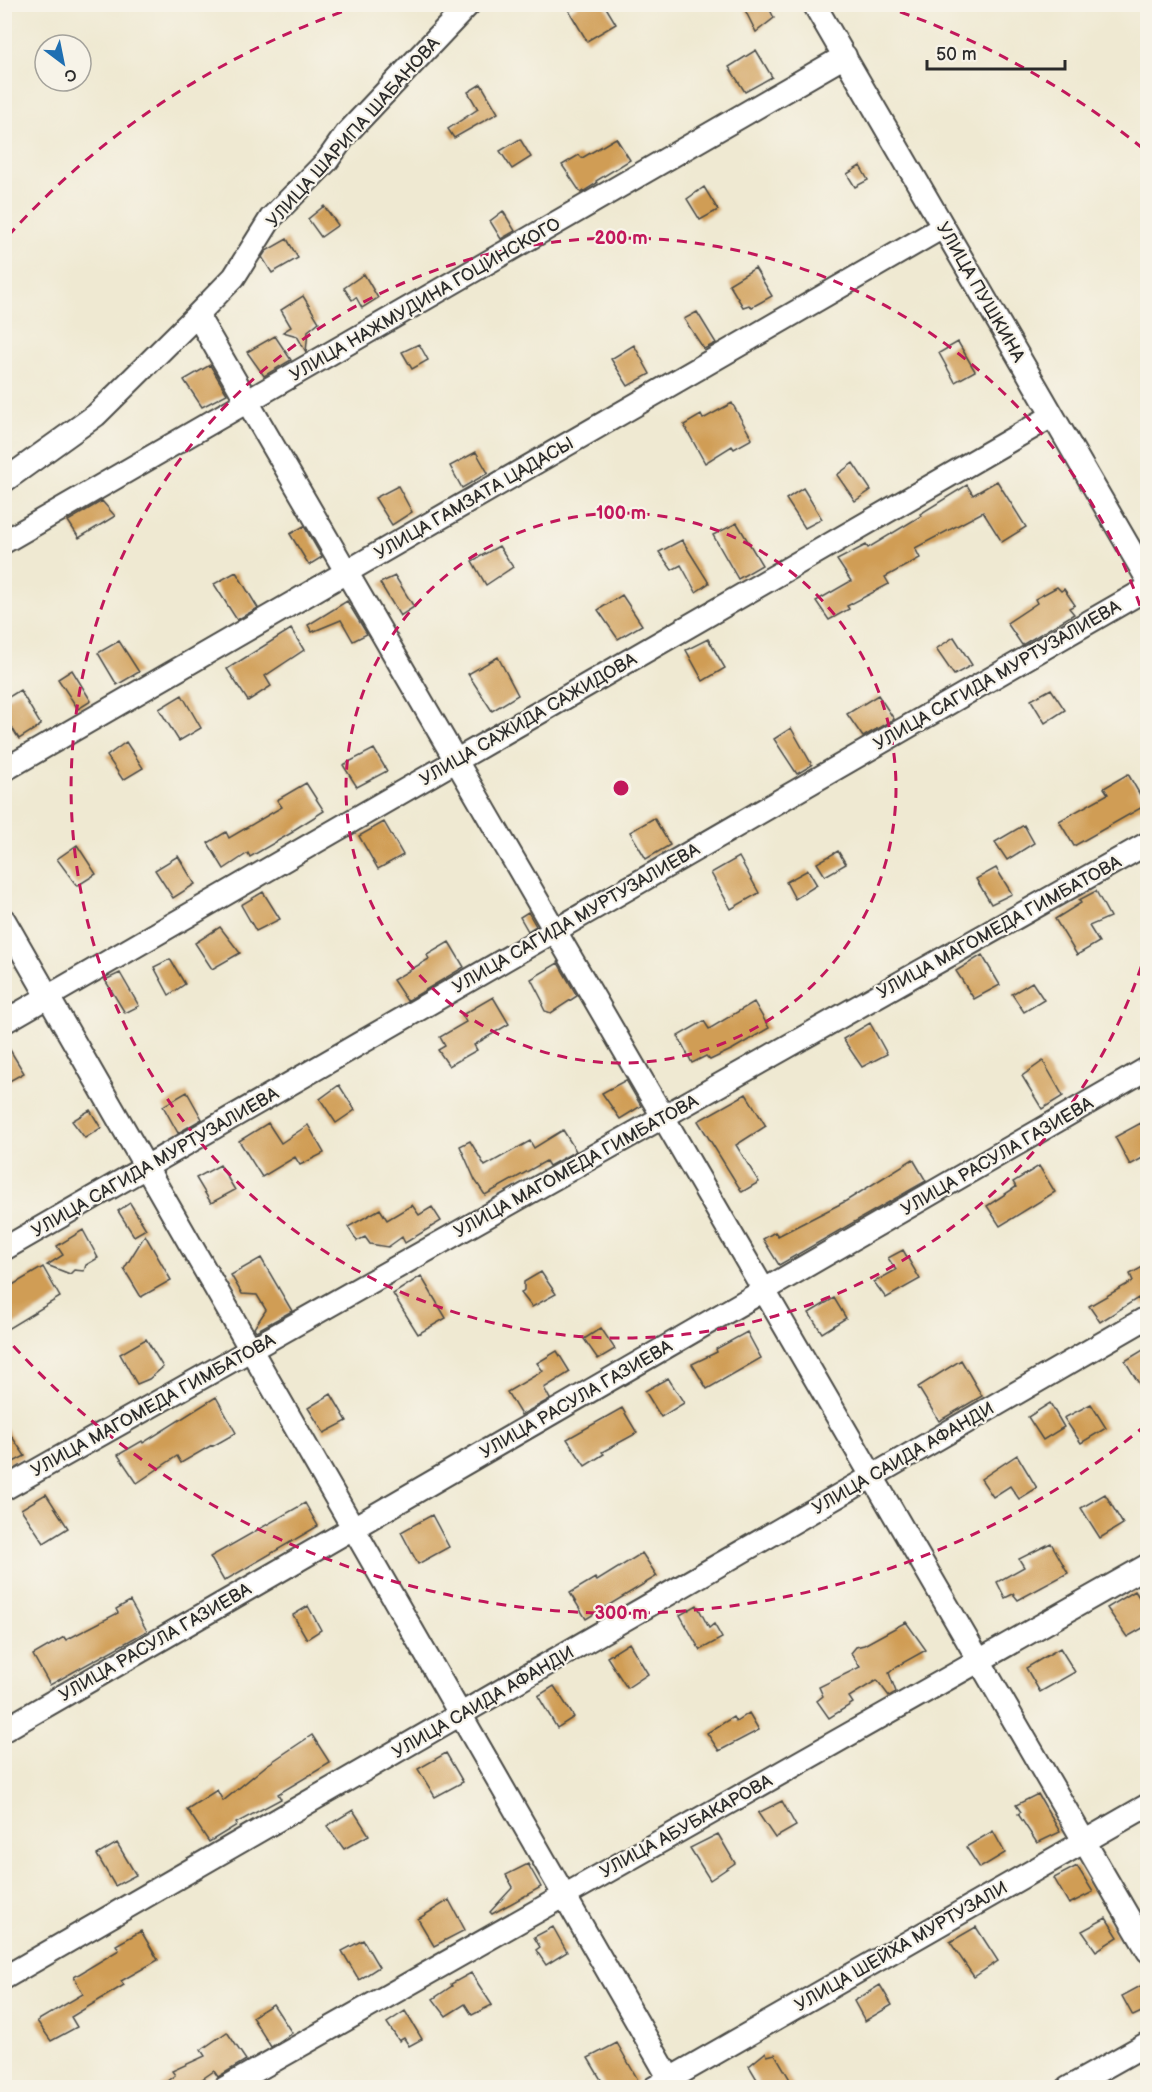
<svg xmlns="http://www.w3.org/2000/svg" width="1152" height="2092" font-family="'Balsamiq Sans',sans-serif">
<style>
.building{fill:#d09d55}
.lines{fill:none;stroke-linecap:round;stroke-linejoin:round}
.minor-casing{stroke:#484844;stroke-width:26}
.minor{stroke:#fff;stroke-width:22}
.ring{fill:none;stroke:#c2185b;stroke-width:3;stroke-dasharray:10 8}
.labels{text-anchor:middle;stroke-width:4.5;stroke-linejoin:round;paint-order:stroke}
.street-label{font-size:18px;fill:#2b2b2b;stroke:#f7f3e8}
.centre{fill:#c2185b;stroke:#f7f3e8;stroke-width:3}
.ring-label{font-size:18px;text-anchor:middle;font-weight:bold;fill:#c2185b;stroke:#f7f3e8;stroke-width:4.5;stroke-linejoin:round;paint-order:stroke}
</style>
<rect width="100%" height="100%" fill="#f7f3e8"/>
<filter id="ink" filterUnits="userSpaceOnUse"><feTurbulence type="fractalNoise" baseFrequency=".0167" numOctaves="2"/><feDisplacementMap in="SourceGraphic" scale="12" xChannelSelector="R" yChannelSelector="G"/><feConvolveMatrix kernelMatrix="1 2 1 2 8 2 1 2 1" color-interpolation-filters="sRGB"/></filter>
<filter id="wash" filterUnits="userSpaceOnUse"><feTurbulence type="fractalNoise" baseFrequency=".008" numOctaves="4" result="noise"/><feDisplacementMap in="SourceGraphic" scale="24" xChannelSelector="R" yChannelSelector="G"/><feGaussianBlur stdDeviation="1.35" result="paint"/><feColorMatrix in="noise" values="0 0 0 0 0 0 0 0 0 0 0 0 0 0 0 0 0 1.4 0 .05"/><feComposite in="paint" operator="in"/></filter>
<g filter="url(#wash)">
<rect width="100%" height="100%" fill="#efe9d2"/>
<g id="blocks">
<path class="building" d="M580,4H604L616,24L587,41L569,11Z
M742,4H767L774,18L756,32Z
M756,50L772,77L745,92L729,67Z
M481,84L498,113L454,138L448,129L478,109L468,92Z
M616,138L630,160L596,181L597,183L581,193L562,165L579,155L582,158Z
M520,139L531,157L512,169L500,151Z
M860,166L868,180L855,187L847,174Z
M704,187L718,210L700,220L687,199Z
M324,206L338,225L321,237L308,219Z
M503,211L515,231L501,239L490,221Z
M287,239L298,258L272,273L262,257L266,251Z
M755,268L772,296L752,307L749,305L743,307L729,284Z
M364,274L378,298L362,308L356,297L352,300L344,288Z
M303,296L319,322L308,331L306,352L297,336L283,332L291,327L281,310Z
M697,312L716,343L704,349L684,319Z
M275,336L291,360L264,376L247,352Z
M958,342L975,371L955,382L939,353Z
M419,344L428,360L412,369L402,352Z
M634,345L650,374L628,386L611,359Z
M210,365L227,394L202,407L184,380Z
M732,403L752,439L734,449L732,446L705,463L684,425L701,415L703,419Z
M476,452L488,473L462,488L450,466Z
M853,463L871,490L855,501L837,475Z
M997,481L1026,527L1002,542L983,512L915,548L920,558L885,577L889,584L847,606L849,609L829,620L816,601L851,581L837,560L866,545L868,548L921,516L920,514L967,485L973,495Z
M398,486L412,512L392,525L375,498Z
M803,488L822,519L805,528L786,499Z
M102,501L115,516L79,538L68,521Z
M737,523L762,565L738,579L713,535Z
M304,526L322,557L309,565L290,534Z
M682,540L709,583L696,592L681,565L672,570L659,552Z
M499,546L513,567L486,585L472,561Z
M236,572L258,608L237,620L214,584Z
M395,576L414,607L400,616L380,583Z
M1057,587L1061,591L1064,589L1075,605L1069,608L1074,614L1022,645L1007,623L1037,603L1035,599Z
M622,595L642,625L618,639L598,610Z
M347,601L367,634L353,641L341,620L312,632L308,625Z
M291,629L304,650L265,676L271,686L248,701L227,669Z
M954,637L972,665L954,675L936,649Z
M708,639L725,668L703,681L686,650Z
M119,641L139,672L117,685L98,653Z
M498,657L518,695L492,711L468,674Z
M72,670L91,701L78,709L58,679Z
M1051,689L1065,710L1045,723L1031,700Z
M20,690L41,725L19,739L4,715V700Z
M182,695L201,728L179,741L159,709Z
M878,695L894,719L863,737L847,714Z
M791,728L812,765L797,774L774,739Z
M126,742L143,768L123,780L107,756Z
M374,749L387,771L357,787L343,765Z
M1128,774L1146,805L1074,846L1059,821L1108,794L1104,788Z
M306,783L324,811L292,831L293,832L250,857L248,853L224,869L208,843L226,832L229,838L282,807L277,800Z
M654,818L670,845L646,859L630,832Z
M384,822L403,855L378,869L359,836Z
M1024,825L1034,843L1007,860L995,842Z
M77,845L96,874L77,886L57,859Z
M838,851L846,864L825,876L817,863Z
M178,856L195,884L173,898L155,870Z
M739,857L759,893L731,909L711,873Z
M996,868L1012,894L991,904L976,879Z
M808,870L817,885L795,899L786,882Z
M1096,891L1110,917L1089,926L1099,942L1077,955L1055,919L1081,903L1079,900Z
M263,892L280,919L256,931L241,905Z
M528,912L536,926L528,931L520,917Z
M220,927L240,953L212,969L195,943Z
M449,942L464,967L407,1001L393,980L429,959L427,955Z
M982,955L1000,985L974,999L956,971Z
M170,959L185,984L169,995L154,967Z
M558,963L577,996L551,1013L545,1011L542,1005L543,1002L531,979Z
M120,973L139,1006L125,1013L105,980Z
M1032,982L1044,1000L1024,1012L1012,994Z
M493,997L509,1024L474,1045L477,1050L449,1066L438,1050L445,1046L440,1037L466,1022L462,1015Z
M754,1002L769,1028L733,1049L710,1060L706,1056L692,1063L678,1036L704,1021L709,1029Z
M870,1023L887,1054L862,1067L843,1039Z
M4,1040L24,1073L4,1084Z
M1043,1061L1063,1096L1042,1109L1022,1076Z
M626,1080L641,1106L620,1119L602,1093Z
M339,1085L355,1110L336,1123L320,1099Z
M187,1092L202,1119L178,1133L163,1106Z
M746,1094L766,1126L736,1145L759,1182L742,1192L698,1121Z
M90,1110L101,1128L85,1138L72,1121Z
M268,1123L281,1143L308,1125L324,1153L300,1165L295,1157L262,1177L239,1141Z
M1141,1123L1148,1135V1155L1130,1165L1115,1137Z
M563,1130L576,1151L549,1166L546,1161L485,1195L475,1180L460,1146L470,1141L485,1166L530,1141L534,1148Z
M913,1159L926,1181L779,1265L763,1239L775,1232L778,1236L846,1201Z
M220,1165L235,1190L211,1203L196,1178Z
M1039,1166L1055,1192L1000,1226L987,1206L1016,1187L1013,1182Z
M130,1203L146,1229L134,1236L118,1211Z
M412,1205L419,1215L432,1207L441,1221L405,1243L402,1237L388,1247L370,1244L365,1237L357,1241L348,1227L380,1209L387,1220Z
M83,1230L98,1258L86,1265L84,1271L74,1270L70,1274L47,1265L63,1255L57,1246Z
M145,1235L171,1280L141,1297L124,1269Z
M903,1250L920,1279L886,1298L874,1282L896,1270L888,1258Z
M261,1258L292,1311L256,1331L254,1328L266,1310L257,1295L242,1294L231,1275Z
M1148,1264V1304L1142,1305L1138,1298L1100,1322L1089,1306L1133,1281L1130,1274Z
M43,1267L60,1297L4,1331V1290Z
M541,1272L556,1294L532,1307L521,1293L524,1290V1282Z
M421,1276L446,1318L418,1334L393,1294Z
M834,1298L846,1318L822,1333L809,1313Z
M601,1328L615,1349L598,1359L584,1339Z
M747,1332L761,1358L707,1389L692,1364L717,1352L716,1349Z
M146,1339L163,1367L149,1379L137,1384L120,1354Z
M1148,1347V1398L1125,1361Z
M557,1351L570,1372L544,1388L550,1399L521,1415L507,1392L543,1371L537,1363Z
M961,1360L982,1396L939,1421L918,1387Z
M668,1378L684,1403L661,1417L645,1391Z
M331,1394L347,1421L324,1433L308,1408Z
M216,1397L236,1433L213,1446L212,1445L181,1463L177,1456L137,1483L118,1455L142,1441L143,1443Z
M1050,1403L1064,1427L1043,1440L1028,1417Z
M1091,1404L1106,1428L1081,1443L1064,1418Z
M622,1408L637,1433L602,1452L604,1454L585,1466L567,1439Z
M4,1425L25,1456L4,1467Z
M1017,1455L1037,1488L1019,1499L1010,1486L993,1497L981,1479Z
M46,1494L68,1528L44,1543L21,1509Z
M1105,1494L1123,1524L1100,1538L1081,1508Z
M305,1503L318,1526L224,1581L210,1557Z
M432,1515L449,1547L418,1564L401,1532Z
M1051,1543L1068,1573L1018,1600L1013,1594L1005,1598L997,1582L1024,1567L1019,1559Z
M642,1553L657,1576L586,1619L570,1593L595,1578L597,1581Z
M1135,1591L1148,1611V1625L1127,1637L1107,1608Z
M130,1601L147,1631L50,1685L33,1655L64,1637L66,1640L118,1613L116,1609Z
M697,1605L709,1628L714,1624L722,1638L700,1650L680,1615Z
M308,1606L321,1630L307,1639L293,1615Z
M906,1622L926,1650L897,1666L889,1673L896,1692L889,1696L877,1680L849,1697L853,1703L829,1718L817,1701L823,1696L819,1687L860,1667L851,1653L856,1647L864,1645Z
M629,1643L648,1674L627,1688L607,1657Z
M1060,1648L1075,1672L1040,1692L1026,1668Z
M554,1686L574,1717L557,1728L538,1696Z
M749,1713L759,1730L719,1751L707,1733L733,1717L736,1722Z
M312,1735L330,1763L278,1794L281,1799L236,1823L237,1825L209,1842L187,1809L217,1790L223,1801L267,1765Z
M446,1753L463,1782L435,1797L418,1769Z
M1038,1794L1060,1832L1037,1843L1018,1814L1021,1812L1016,1805Z
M782,1801L796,1826L775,1838L758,1813Z
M353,1810L369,1835L344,1849L327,1826Z
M993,1831L1005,1853L980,1868L966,1847Z
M718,1834L735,1863L710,1880L690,1848Z
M117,1843L136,1875L115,1886L97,1855Z
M528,1864L541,1887L492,1914L490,1912L513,1887L506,1875Z
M1077,1866L1093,1892L1069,1904L1054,1878Z
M449,1900L465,1930L434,1946L418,1919Z
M1106,1918L1118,1937L1096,1951L1082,1931Z
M553,1927L567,1952L546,1965L536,1950L540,1947L534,1937Z
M976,1927L998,1961L974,1977L950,1942Z
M141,1931L158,1960L121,1981L124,1985L71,2017L77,2027L51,2041L37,2021L83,1994L74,1977L119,1950L116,1945Z
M363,1940L379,1967L359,1980L342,1951Z
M471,1973L492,2005L472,2015L465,2004L446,2016L433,1999L452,1986L451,1984Z
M1148,1982V2009L1133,2016L1122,1996Z
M880,1985L892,2005L865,2021L854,2001Z
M273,2004L292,2033L271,2047L252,2017Z
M405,2011L422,2039L409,2046L404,2038L399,2041L387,2023Z
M227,2032L246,2060L218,2077L214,2071L189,2088H158L175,2075L172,2071L205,2056L201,2050Z
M617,2043L638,2080L625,2088H606L588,2058Z
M766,2052L767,2056L775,2054L795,2088H762L749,2066Z"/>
</g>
</g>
<g filter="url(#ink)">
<use href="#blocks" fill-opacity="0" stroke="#484844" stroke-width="1.5"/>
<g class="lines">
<g class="minor-casing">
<path id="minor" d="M814,4L1148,580
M197,315L1148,1951
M4,481L96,415L197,315L234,277L271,218L327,161L346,134L469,4
M4,542L845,56
M4,770L943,227
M4,920L675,2088
M4,1022L1052,416
M4,1249L1148,588
M4,1489L1148,843
M4,1730L1148,1068
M4,1978L1148,1317
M225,2088L1148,1565
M654,2088L1148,1805
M1068,2088L1148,2043"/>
</g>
<use href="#minor" class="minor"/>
</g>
</g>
<g class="ring">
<circle cx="621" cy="788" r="275"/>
<path d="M1147 949A550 550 0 1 1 1147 627"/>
<path d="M1146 1425A825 825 0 0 1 8 1340M8 236A825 825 0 0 1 359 6M883 6A825 825 0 0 1 1146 151"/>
</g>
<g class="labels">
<g class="street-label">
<text transform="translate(353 132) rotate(-48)" y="6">УЛИЦА ШАРИПА ШАБАНОВА</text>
<text transform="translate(981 292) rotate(60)" y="6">УЛИЦА ПУШКИНА</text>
<text transform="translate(425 299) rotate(-30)" y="6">УЛИЦА НАЖМУДИНА ГОЦИНСКОГО</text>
<text transform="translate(474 498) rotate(-30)" y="6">УЛИЦА ГАМЗАТА ЦАДАСЫ</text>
<text transform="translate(997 675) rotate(-30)" y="6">УЛИЦА САГИДА МУРТУЗАЛИЕВА</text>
<text transform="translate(528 719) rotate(-30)" y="6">УЛИЦА САЖИДА САЖИДОВА</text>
<text transform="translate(576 918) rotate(-30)" y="6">УЛИЦА САГИДА МУРТУЗАЛИЕВА</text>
<text transform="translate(999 927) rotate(-29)" y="6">УЛИЦА МАГОМЕДА ГИМБАТОВА</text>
<text transform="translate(997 1156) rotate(-30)" y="6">УЛИЦА РАСУЛА ГАЗИЕВА</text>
<text transform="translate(155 1162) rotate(-30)" y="6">УЛИЦА САГИДА МУРТУЗАЛИЕВА</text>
<text transform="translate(576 1166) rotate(-29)" y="6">УЛИЦА МАГОМЕДА ГИМБАТОВА</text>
<text transform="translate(576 1399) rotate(-30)" y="6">УЛИЦА РАСУЛА ГАЗИЕВА</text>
<text transform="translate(153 1405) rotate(-29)" y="6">УЛИЦА МАГОМЕДА ГИМБАТОВА</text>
<text transform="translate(903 1458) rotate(-30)" y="6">УЛИЦА САИДА АФАНДИ</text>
<text transform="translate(155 1642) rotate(-30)" y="6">УЛИЦА РАСУЛА ГАЗИЕВА</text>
<text transform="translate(483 1702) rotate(-30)" y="6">УЛИЦА САИДА АФАНДИ</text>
<text transform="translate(686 1826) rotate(-29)" y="6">УЛИЦА АБУБАКАРОВА</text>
<text transform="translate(901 1946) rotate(-30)" y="6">УЛИЦА ШЕЙХА МУРТУЗАЛИ</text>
</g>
</g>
<circle cx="621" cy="788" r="9" class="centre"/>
<g class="ring-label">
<text x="621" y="244">200 m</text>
<text x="621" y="519">100 m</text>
<text x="621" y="1619">300 m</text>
</g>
<rect width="1152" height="2092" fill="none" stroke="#f7f3e8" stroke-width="24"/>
<g transform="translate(63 63) rotate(148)"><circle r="28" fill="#f7f3e8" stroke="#a5a39c" stroke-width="1.5"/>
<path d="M0-4.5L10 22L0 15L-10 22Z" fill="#1f6fb2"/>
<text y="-9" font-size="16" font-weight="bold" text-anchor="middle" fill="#2b2b2b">С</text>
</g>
<path d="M927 60v9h138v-9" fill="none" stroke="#2b2b2b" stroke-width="3"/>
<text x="936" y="60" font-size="18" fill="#2b2b2b" stroke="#f7f3e8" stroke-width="4.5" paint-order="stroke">50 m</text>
</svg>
